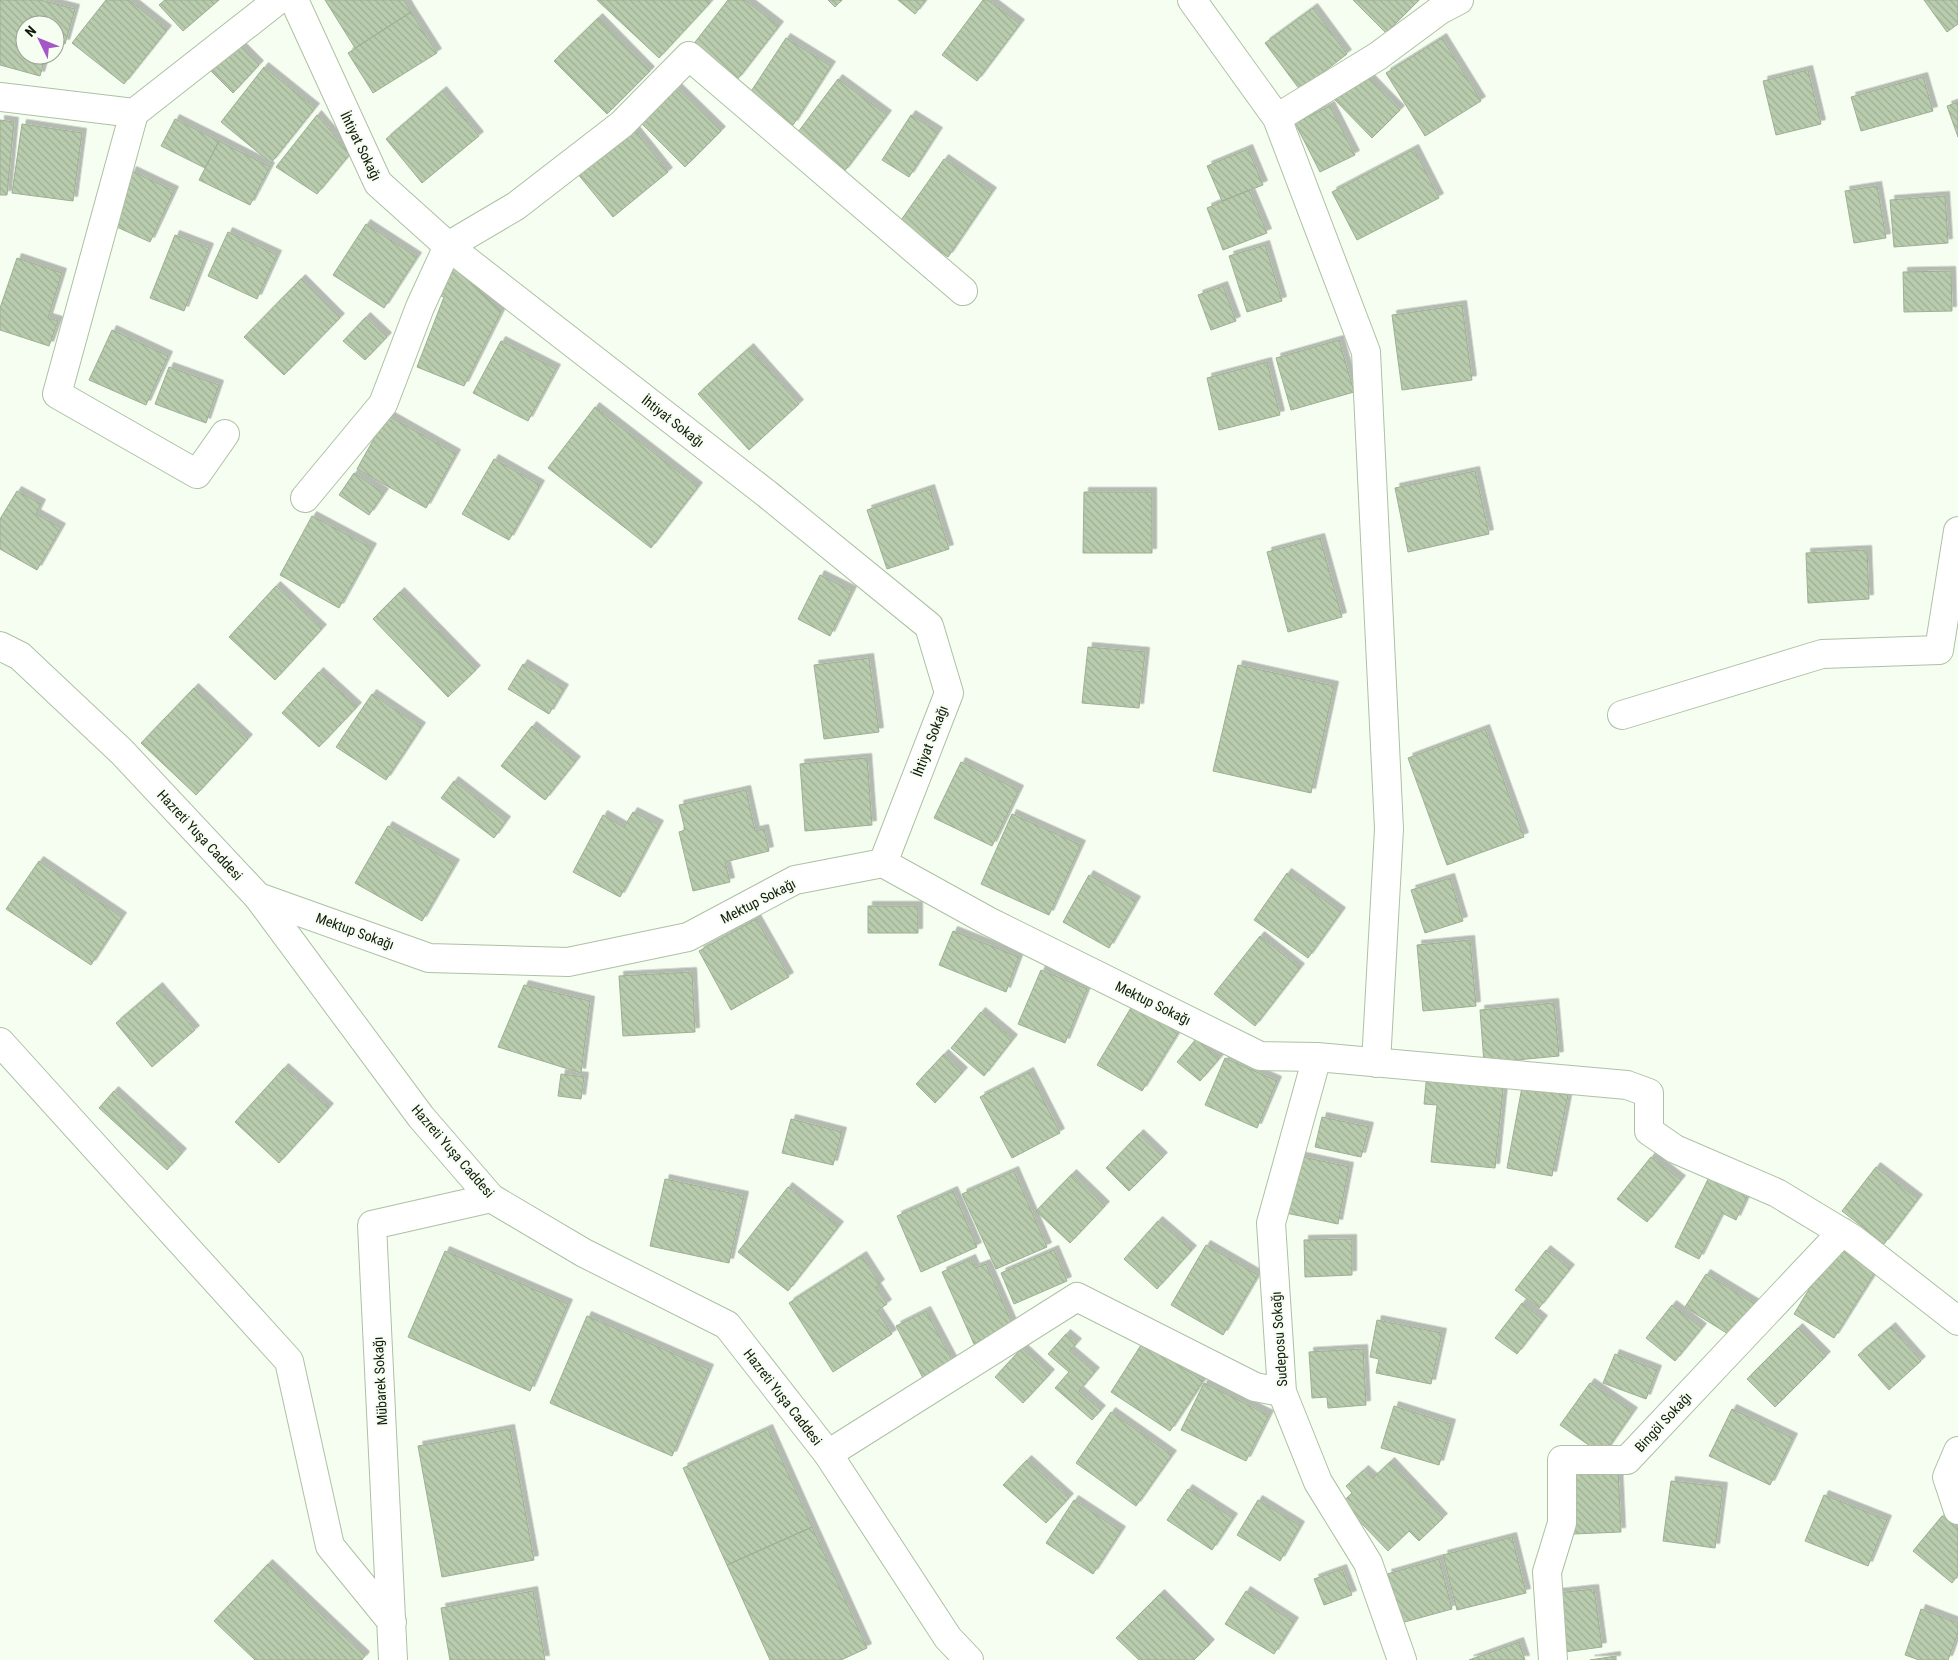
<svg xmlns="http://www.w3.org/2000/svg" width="1958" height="1660" font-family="'Roboto Condensed',sans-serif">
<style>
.building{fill:url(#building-back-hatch);stroke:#9db093;filter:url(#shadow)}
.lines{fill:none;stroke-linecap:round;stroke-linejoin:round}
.minor-casing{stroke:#adc1a3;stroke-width:30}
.tertiary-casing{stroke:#adc1a3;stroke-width:30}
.minor{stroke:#fff;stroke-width:28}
.tertiary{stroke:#fff;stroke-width:28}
.labels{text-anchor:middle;stroke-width:4;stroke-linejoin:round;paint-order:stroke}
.street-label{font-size:14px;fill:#12190e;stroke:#f5fef1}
</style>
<defs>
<pattern id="building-back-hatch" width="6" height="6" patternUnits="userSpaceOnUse" patternTransform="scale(1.25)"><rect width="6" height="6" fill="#b9ccae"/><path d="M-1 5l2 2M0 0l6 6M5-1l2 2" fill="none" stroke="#9eaf94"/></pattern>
<filter id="shadow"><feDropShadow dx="4.5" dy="-4.5" stdDeviation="0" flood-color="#0004"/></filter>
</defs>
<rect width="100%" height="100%" fill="#f5fef1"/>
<path class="building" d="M0,0H40L75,9L65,44L55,41V25H25V55H46L40,76L0,65Z
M106,0H129L167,30L124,84L72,43Z
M165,0H219L183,31L159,5Z
M325,0H404L411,12L355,48Z
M597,0H707L710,3L659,58Z
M728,0H745L779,26L737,80L692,46Z
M828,0H842L835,7Z
M898,0H926L915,14Z
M983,0H988L1020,24L977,81L942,55Z
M1353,0H1419L1386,33Z
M1924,0H1958V24L1947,32Z
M1313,8L1347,54L1300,90L1265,43Z
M411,12L437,53L373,93L348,53Z
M598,18L650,71L607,114L554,61Z
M786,38L831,66L793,125L748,96Z
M1442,38L1481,101L1425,136L1386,73Z
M237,43L259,65L233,93L211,71Z
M264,67L315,108L271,163L221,122Z
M1808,70L1821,124L1776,135L1763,81Z
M1362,71L1400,110L1372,138L1334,99Z
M1923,77L1933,111L1861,131L1851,97Z
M838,79L887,115L844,172L795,136Z
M673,84L721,131L685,167L638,120Z
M442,91L479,136L422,183L386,139Z
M1958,102V137L1947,106Z
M1330,106L1355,155L1320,172L1295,123Z
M317,115L350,154L317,194L276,167Z
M911,115L938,132L909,177L882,160Z
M175,119L219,141L205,168L161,146Z
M0,120L14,122L7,195H0Z
M22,124L82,133L73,201L12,193Z
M632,127L668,172L613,217L577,173Z
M219,141L270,167L250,205L199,180Z
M1248,149L1263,185L1222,201L1207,166Z
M1414,149L1439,198L1357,240L1332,192Z
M944,159L992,192L948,257L899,223Z
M132,171L174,191L150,242L108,223Z
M1877,186L1886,238L1854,243L1845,191Z
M1249,190L1267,233L1223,250L1207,208Z
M1945,196L1948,243L1894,247L1890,200Z
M366,224L417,257L384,308L333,275Z
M228,232L277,255L257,299L208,276Z
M175,235L209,248L184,311L150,298Z
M1265,245L1282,301L1247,312L1229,256Z
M17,258L62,273L48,318L58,321L49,346L0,330V308Z
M449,260L501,312L464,386L417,367L444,297L436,294Z
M1951,271L1952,311L1904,312L1903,272Z
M301,279L340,318L284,375L244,337Z
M1223,286L1236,321L1211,330L1198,295Z
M1462,305L1472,380L1402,390L1392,315Z
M366,317L387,337L365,360L343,341Z
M112,330L168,356L146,405L89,380Z
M1339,340L1354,392L1291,410L1276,358Z
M501,341L556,369L528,421L473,393Z
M749,348L799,404L749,450L698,394Z
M1267,362L1280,415L1219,430L1207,378Z
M169,367L219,385L206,423L155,404Z
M595,407L698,487L651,548L548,468Z
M387,415L456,454L426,508L357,469Z
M494,459L540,485L509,540L462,514Z
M1475,471L1489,534L1408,552L1395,488Z
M354,473L384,493L369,515L339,495Z
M930,489L949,549L887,569L867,510Z
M17,491L41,504L36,514L61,528L37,570L0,549V519Z
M1084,492H1152V553H1083Z
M312,516L372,548L339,608L280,575Z
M1320,538L1342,617L1288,632L1267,552Z
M1867,550L1869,599L1808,603L1806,553Z
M820,575L852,591L830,636L798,619Z
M276,586L322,629L275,680L229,637Z
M400,592L476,670L448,697L373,619Z
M1088,647L1145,652L1139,708L1082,703Z
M869,658L879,732L824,739L814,665Z
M523,664L564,689L549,714L508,689Z
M1238,665L1334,686L1311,793L1213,771Z
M319,672L357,707L319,747L282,713Z
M194,688L248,739L196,795L141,743Z
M372,694L421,727L386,780L336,747Z
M532,726L576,761L545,800L501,766Z
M1485,729L1524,837L1447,865L1408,758Z
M867,758L872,825L805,831L800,764Z
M961,762L1019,790L992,846L934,818Z
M454,781L506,821L494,838L441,798Z
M746,790L755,831L764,829L769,851L725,862L730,882L693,891L679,832L685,830L679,805Z
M633,812L659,825L620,897L573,872L603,815L624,827Z
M1012,814L1081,845L1049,915L981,884Z
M388,826L455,864L422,921L355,883Z
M39,861L122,917L91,965L6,909Z
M1287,873L1341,912L1308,958L1254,920Z
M1089,875L1136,901L1109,948L1063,922Z
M1450,878L1463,921L1425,933L1411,890Z
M868,906H918V933H868Z
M756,919L789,977L731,1010L699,951Z
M953,931L1019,957L1006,992L939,965Z
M1260,936L1300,968L1255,1026L1214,994Z
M1470,940L1476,1006L1423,1011L1417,945Z
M1041,970L1087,989L1065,1043L1018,1024Z
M692,972L695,1032L623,1036L619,976Z
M524,985L590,1001L581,1073L498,1047Z
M158,987L195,1030L152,1067L116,1023Z
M1135,1001L1181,1028L1142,1091L1097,1065Z
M1554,1003L1559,1056L1484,1063L1480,1010Z
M981,1012L1013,1039L984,1076L951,1048Z
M1196,1039L1219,1059L1200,1081L1177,1062Z
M944,1054L963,1072L935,1103L916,1084Z
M1225,1058L1277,1081L1257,1128L1205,1105Z
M284,1068L329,1108L279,1163L235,1122Z
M1029,1072L1060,1133L1012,1158L980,1097Z
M1427,1073L1504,1080L1495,1168L1431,1162L1437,1105L1424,1104Z
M561,1074L584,1077L581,1099L558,1096Z
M1522,1087L1568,1095L1552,1176L1507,1168Z
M114,1091L182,1153L167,1170L99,1108Z
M1322,1117L1369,1127L1361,1157L1315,1147Z
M791,1119L842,1132L833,1165L782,1153Z
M1139,1134L1163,1157L1129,1191L1106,1168Z
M1298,1156L1349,1167L1338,1224L1286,1213Z
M1651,1157L1681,1180L1647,1222L1617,1199Z
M1876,1167L1918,1199L1884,1244L1842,1211Z
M1014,1171L1047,1247L996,1269L962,1194Z
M1711,1173L1749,1192L1736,1220L1722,1213L1699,1259L1675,1247Z
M1072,1174L1105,1206L1070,1243L1036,1211Z
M665,1179L744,1196L729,1263L650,1246Z
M788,1187L839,1226L788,1291L738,1252Z
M953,1191L977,1247L921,1272L897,1216Z
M1158,1221L1192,1250L1157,1289L1124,1259Z
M1352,1239V1275L1305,1277L1304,1240Z
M1837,1243L1878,1268L1834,1338L1794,1314Z
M1206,1245L1258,1275L1223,1335L1171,1305Z
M1054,1250L1067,1281L1014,1304L1001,1273Z
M1546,1250L1570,1269L1539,1308L1515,1290Z
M445,1251L568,1304L530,1391L408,1337Z
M862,1256L880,1284L876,1287L887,1304L877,1311L892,1334L833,1372L789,1303Z
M971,1259L975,1268L986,1264L1013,1326L974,1344L942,1272Z
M1706,1274L1757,1305L1736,1339L1685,1307Z
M1522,1303L1543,1320L1517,1354L1495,1338Z
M1672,1305L1702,1328L1675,1361L1646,1338Z
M926,1311L954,1364L924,1380L896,1326Z
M587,1316L709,1369L672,1456L550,1403Z
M1377,1320L1442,1333L1431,1384L1376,1373L1379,1359L1370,1357Z
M1891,1327L1921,1361L1889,1390L1858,1355Z
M1798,1328L1826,1356L1775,1407L1747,1379Z
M1066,1334L1077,1343L1070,1351L1095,1372L1079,1391L1101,1410L1092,1420L1055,1388L1069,1372L1048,1354Z
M1143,1342L1203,1381L1170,1431L1111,1392Z
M1022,1348L1050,1374L1023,1403L995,1377Z
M1363,1349L1366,1405L1328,1408L1327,1397L1312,1398L1309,1352Z
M1615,1354L1657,1370L1646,1399L1603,1383Z
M1204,1383L1269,1415L1246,1461L1181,1430Z
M1590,1383L1633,1412L1603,1455L1560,1425Z
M1394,1406L1451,1424L1439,1465L1381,1448Z
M1732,1409L1793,1438L1770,1485L1709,1456Z
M1111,1412L1172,1455L1136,1506L1076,1463Z
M510,1429L534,1560L442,1577L418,1446Z
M768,1429L812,1527L727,1565L683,1468Z
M1027,1460L1069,1498L1046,1523L1003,1485Z
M1390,1462L1443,1518L1419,1541L1409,1531L1388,1551L1342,1503L1352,1493L1346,1486L1364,1470L1373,1478Z
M1618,1470L1621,1532L1573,1534L1570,1472Z
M1671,1481L1723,1487L1715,1548L1663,1541Z
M1188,1489L1233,1518L1212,1550L1167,1520Z
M1824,1495L1887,1520L1868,1566L1805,1541Z
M1074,1500L1121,1531L1093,1574L1046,1543Z
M1258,1500L1300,1526L1280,1561L1237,1535Z
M1942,1516L1958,1529V1575L1952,1583L1913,1551Z
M812,1527L867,1648L841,1660H770L727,1565Z
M1512,1537L1526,1593L1457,1610L1443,1555Z
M1439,1559L1452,1609L1401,1623L1387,1574Z
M268,1564L365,1656L362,1660H255L214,1621Z
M1342,1569L1352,1595L1324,1605L1314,1579Z
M1594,1589L1602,1647L1564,1652L1557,1593Z
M533,1591L545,1660H450L441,1608Z
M1246,1591L1294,1622L1274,1654L1225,1624Z
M1160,1594L1210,1644L1194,1660H1139L1116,1638Z
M1921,1609L1958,1623V1633L1948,1660H1919L1905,1655Z
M1519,1642L1525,1660H1469Z
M1616,1656V1660H1590Z"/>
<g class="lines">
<g class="minor-casing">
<path id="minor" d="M294,0L378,183L448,246L767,494L929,626L949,693L883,863
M1192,0L1277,118L1366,352L1389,829L1376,1063
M0,97L134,113
M1277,118L1378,56L1440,10L1459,0
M225,434L197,474L57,394L134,113L278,0
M305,498L383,404L420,307L448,246L516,206L622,124L689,56L963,291
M1622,715L1822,654L1939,650L1958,531
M258,897L429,958L568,962L688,937L795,880L883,863L988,921L1260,1056L1317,1057L1627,1085L1649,1093V1131L1675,1149L1777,1193L1853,1239L1958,1321
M0,1042L289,1361L330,1546L392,1622
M1317,1057L1271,1223L1282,1392L1318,1482L1368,1563L1402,1660
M1958,1451L1947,1477L1958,1510
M828,1454L1077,1297L1255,1387L1282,1392
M393,1660L372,1225L491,1198
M1553,1660L1547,1572L1562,1523V1460H1627L1842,1232"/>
</g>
<g class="tertiary-casing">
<path id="tertiary" d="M0,646L20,656L122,752L258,897L421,1117L491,1198L584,1253L727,1325L828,1454L948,1638L969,1660"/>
</g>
<use href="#minor" class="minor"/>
<use href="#tertiary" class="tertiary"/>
</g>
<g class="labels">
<g class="street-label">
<text transform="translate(361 146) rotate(64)" y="5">İhtiyat Sokağı</text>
<text transform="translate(673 421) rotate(38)" y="5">İhtiyat Sokağı</text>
<text transform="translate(930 741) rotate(-69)" y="5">İhtiyat Sokağı</text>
<text transform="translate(200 835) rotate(47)" y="5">Hazreti Yuşa Caddesi</text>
<text transform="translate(758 901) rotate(-27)" y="5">Mektup Sokağı</text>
<text transform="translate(355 931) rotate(20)" y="5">Mektup Sokağı</text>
<text transform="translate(1153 1003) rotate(26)" y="5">Mektup Sokağı</text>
<text transform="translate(453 1151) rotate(49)" y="5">Hazreti Yuşa Caddesi</text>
<text transform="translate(1279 1339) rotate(-94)" y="5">Sudeposu Sokağı</text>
<text transform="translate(380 1381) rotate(-93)" y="5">Mübarek Sokağı</text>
<text transform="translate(783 1397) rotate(52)" y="5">Hazreti Yuşa Caddesi</text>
<text transform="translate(1663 1422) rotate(-47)" y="5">Bingöl Sokağı</text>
</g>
</g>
<g transform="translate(40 40) rotate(313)"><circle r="24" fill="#f5fef1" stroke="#9aa296"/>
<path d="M0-4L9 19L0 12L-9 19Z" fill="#a556c7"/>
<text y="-8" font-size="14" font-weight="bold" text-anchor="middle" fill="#12190e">N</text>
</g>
</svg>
